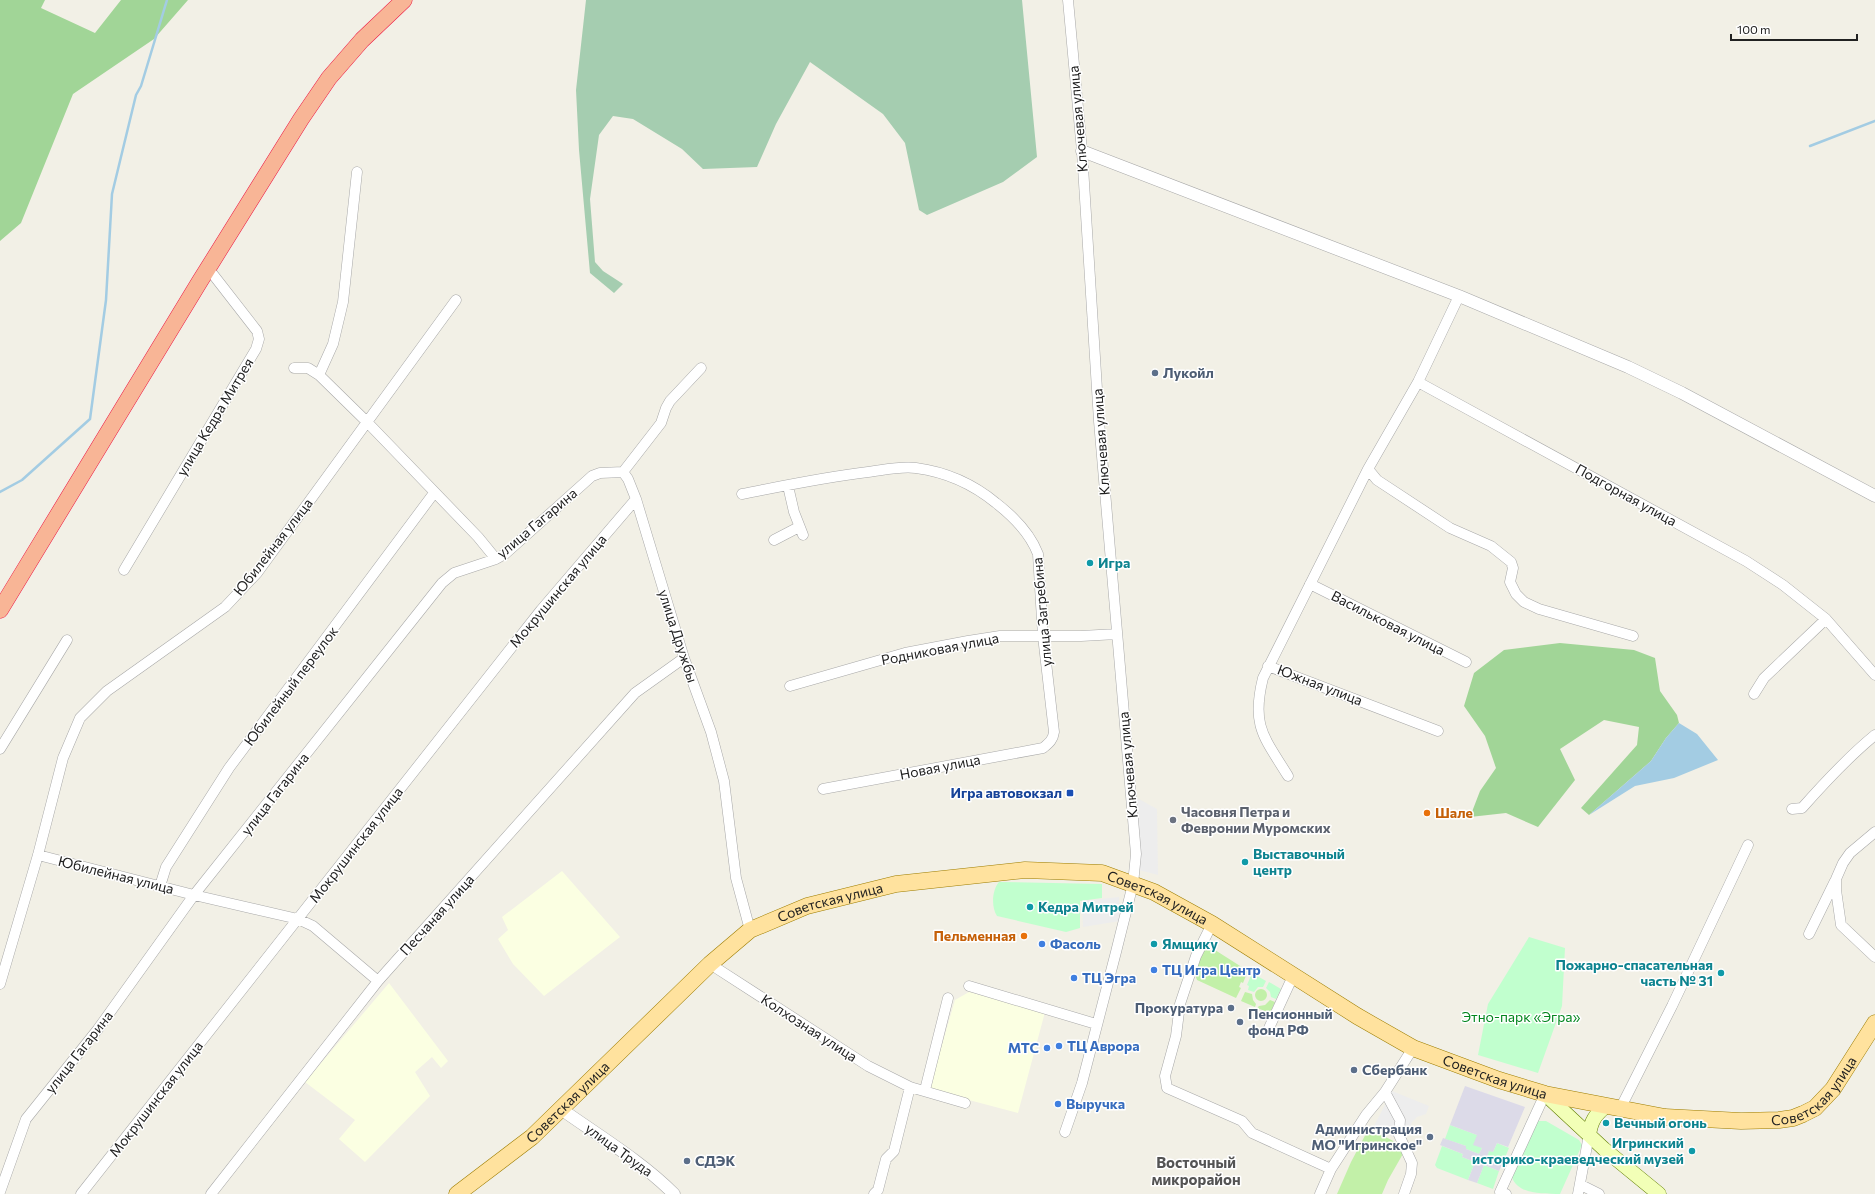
<svg xmlns="http://www.w3.org/2000/svg" width="1875" height="1194" font-family="Commissioner,sans-serif">
<style>
.education{fill:#fbffe2}
.grass{fill:#c2f0a8}
.forest{fill:#a1d597}
.cemetery{fill:#a5cdb0}
.park{fill:#c1ffce}
.parking{fill:#ededed}
.plaza{fill:#dcdae8}
.water{fill:#a3cce3}
.lines{fill:none;stroke-linecap:round;stroke-linejoin:round}
.stream{stroke:#a3cce3;stroke-width:2.5}
.minor-casing{stroke:#a8a8a8;stroke-width:11}
.tertiary-casing{stroke:#a8a8a8;stroke-width:13}
.secondary-casing{stroke:#617f00;stroke-width:15}
.primary-casing{stroke:#9d7d00;stroke-width:17}
.trunk-casing{stroke:#ec1744;stroke-width:17}
.minor{stroke:#fff;stroke-width:10}
.tertiary{stroke:#fff;stroke-width:12}
.secondary{stroke:#f2ffb7;stroke-width:14}
.primary{stroke:#ffe29e;stroke-width:16}
.trunk{stroke:#f8b596;stroke-width:16}
.service-dot{fill:#5c6f8a;stroke:#fff;stroke-width:1.5}
.culture-dot{fill:#0f9aa8;stroke:#fff;stroke-width:1.5}
.transit-dot{fill:#1a4fb4;stroke:#fff;stroke-width:1.5}
.food-dot{fill:#e8710a;stroke:#fff;stroke-width:1.5}
.worship-dot{fill:#6b7280;stroke:#fff;stroke-width:1.5}
.shop-dot{fill:#3f7fe0;stroke:#fff;stroke-width:1.5}
.labels{text-anchor:middle;stroke-width:3;stroke-linejoin:round;paint-order:stroke}
.street-label{font-size:14px;fill:#212121;stroke:#fff}
.service-label{font-size:14px;font-weight:bold;fill:#4e5e75;stroke:#fff;text-anchor:start}
.culture-label{font-size:14px;font-weight:bold;fill:#0d838f;stroke:#fff;text-anchor:start}
.transit-label{font-size:14px;font-weight:bold;fill:#164399;stroke:#fff;text-anchor:end}
.worship-label{font-size:14px;font-weight:bold;fill:#5b616d;stroke:#fff;text-anchor:start}
.food-label{font-size:14px;font-weight:bold;fill:#c56008;stroke:#fff;text-anchor:start}
.shop-label{font-size:14px;font-weight:bold;fill:#366cbe;stroke:#fff;text-anchor:start}
.park-label{font-size:14px;fill:#02861e;stroke:#fff}
.neighbourhood-label{font-size:15px;font-weight:bold;fill:#545454;stroke:#fff}
</style>
<rect width="100%" height="100%" fill="#f2f0e6"/>
<path class="education" d="M562,871L620,937L544,996L513,964L498,939L508,930L502,917Z
M389,983L448,1061L441,1068L432,1057L415,1072L430,1096L365,1162L339,1139L355,1120L305,1082Z
M969,992L1045,1012L1018,1113L935,1091L930,1086L955,1000Z"/>
<path class="grass" d="M1206,947L1215,950L1248,971L1243,983L1241,982L1239,987L1241,988L1236,998L1197,980C1191,966 1199,960 1206,947Z
M1255 995a6 6 0 1 1 12 0a6 6 0 1 1-12 0Z
M1245,992L1252,994L1253,1000L1256,1004L1255,1007L1241,1001Z
M1270,1000L1275,1002L1270,1013L1257,1008L1259,1006L1265,1005Z
M1369,1128L1395,1142L1404,1152L1388,1180L1382,1194H1337L1351,1162Z"/>
<path class="forest" d="M0,0H45L41,8L95,33L121,0H188L154,39L73,94L21,223L0,241Z
M1560,643L1634,650L1655,658L1660,691L1677,715L1679,723L1666,738L1651,761L1589,815L1581,808L1637,745L1639,727L1604,720L1560,749L1575,780L1538,827L1506,813L1470,817L1480,791L1496,768L1485,736L1464,706L1474,673L1504,650Z"/>
<path class="cemetery" d="M586,0H1022L1037,157L1003,182L927,215L919,210L905,143L883,114L810,62L776,124L757,167L703,169L682,149L633,119L613,116L599,135L590,199L595,262L603,271L623,284L614,293L590,273L579,150L576,90Z"/>
<path class="park" d="M999,882L1102,884V898L1080,901V928L1066,932L997,916C991,907 992,890 999,882Z
M1529,937L1565,948L1562,1006L1538,1073L1478,1055L1488,1004Z
M1252,973L1266,981L1263,987H1258L1254,992L1248,990L1249,986L1247,985Z
M1269,982L1281,989L1276,999L1271,997L1270,992L1266,988Z
M1538,1121H1546L1579,1140L1582,1145L1560,1194C1542,1194 1517,1194 1512,1177Z
M1450,1125L1477,1135L1482,1148L1479,1154L1466,1149V1146L1445,1139Z
M1497,1143L1509,1148L1504,1160L1496,1157L1495,1160L1487,1157L1489,1150L1493,1152Z
M1442,1146L1463,1154L1462,1157L1475,1162L1468,1180L1437,1168L1435,1165Z
M1484,1165L1499,1171L1493,1189L1477,1183Z"/>
<path class="parking" d="M1137,798L1157,809L1158,875L1139,870Z
M1119,897L1120,921L1083,927L1082,901Z
M1392,1091L1429,1106L1426,1114L1417,1117L1412,1122L1406,1138L1399,1140L1374,1126Z"/>
<path class="plaza" d="M1465,1086L1525,1107L1508,1147L1497,1143L1493,1152L1489,1151L1487,1157L1495,1160L1496,1157L1504,1160L1499,1171L1484,1165L1477,1183L1468,1180L1475,1162L1462,1157L1463,1154L1440,1145L1443,1138L1466,1146V1149L1479,1154L1482,1148L1473,1145L1477,1135L1450,1125Z"/>
<path class="water" d="M1679,723L1697,734L1718,760L1674,778L1635,786L1589,815L1651,761L1666,738Z"/>
<g class="lines">
<path class="stream" d="M1810,146L1875,121
M0,492L22,480L90,419L106,300L112,194L136,95L141,86L167,0"/>
<g class="minor-casing">
<path id="minor" d="M294,368H308L319,375L367,422L478,537L496,559
M319,375L333,344L343,302L357,172
M1418,382L1746,561L1783,585L1826,619L1875,675
M1368,469L1377,480L1450,528L1491,546L1511,562L1513,568L1510,582L1516,594L1524,602L1539,609L1633,636
M623,472L628,479L636,499L684,658L711,732L724,781L736,878L750,930
M623,472L661,423L666,408L670,401L701,368
M788,486L794,512L803,535
M742,494C783,486 825,477 868,472C884,470 900,466 916,468C946,472 973,484 996,503C1014,517 1030,533 1038,554L1043,636L1054,732C1053,740 1049,743 1043,748L823,789
M774,540L799,527
M124,570L256,349L259,339L257,331L208,268
M1310,584L1466,662
M1268,666L1438,731
M790,686L905,653L968,641L1000,636H1081L1117,634
M1754,694L1764,678L1826,619
M0,749L67,640
M1288,776C1264,737 1251,726 1263,678L1368,469L1418,382L1459,296
M1792,809L1802,808C1825,782 1848,757 1875,735
M1875,832L1850,853L1843,863L1836,879V890L1841,925L1875,957
M38,855L194,895L298,919L313,926L378,981
M160,886L166,867L229,768L434,493
M1212,924L1196,956L1180,1004L1176,1036L1165,1076L1167,1088L1242,1121L1252,1133L1331,1169
M1809,934L1835,881
M710,964L868,1066L910,1087L965,1103
M0,984L38,855L63,758L80,718L107,691L225,607L257,573L456,300
M969,986L1096,1024
M1269,1028L1293,976
M925,1090L948,998
M1385,1092L1400,1120L1399,1135L1412,1163L1411,1174L1404,1194
M1620,1109L1672,1006L1748,845
M1065,1132L1082,1083L1116,952L1133,884L1136,854L1099,421L1082,151L1068,0
M1581,1185L1599,1194
M0,1192L26,1119L98,1029L194,895L442,583L454,573L496,559L505,554L592,476L600,473L623,472
M81,1194L541,610L636,499
M211,1194L378,981L635,693L684,658
M874,1194L878,1190L886,1159L894,1151L910,1087
M1320,1194L1331,1169L1366,1115L1385,1092L1413,1048
M1506,1194L1500,1192L1545,1094
M1578,1194L1589,1135"/>
</g>
<g class="tertiary-casing">
<path id="tertiary" d="M1082,151L1459,296L1628,367L1682,393L1875,496
M561,1109C599,1136 641,1161 674,1194"/>
</g>
<g class="secondary-casing">
<path id="secondary" d="M1545,1094L1604,1149L1659,1194
M1589,1135C1591,1121 1595,1115 1606,1106"/>
</g>
<g class="primary-casing">
<g id="primary">
<path id="s1" d="M457,1194L532,1137L710,964L750,930L807,906L896,884L1025,870L1102,873L1154,892L1212,924L1357,1016L1413,1048L1499,1080L1545,1094L1665,1117L1741,1121L1779,1120L1793,1118L1803,1114L1815,1108L1833,1089L1875,1023"/>
</g>
</g>
<g class="trunk-casing">
<path id="trunk" d="M0,610L200,281L301,119L329,78L362,40L404,0"/>
</g>
<use href="#minor" class="minor"/>
<use href="#tertiary" class="tertiary"/>
<use href="#secondary" class="secondary"/>
<use href="#primary" class="primary"/>
<use href="#trunk" class="trunk"/>
</g>
<g class="service-dot">
<circle cx="1155" cy="373" r="4"/>
<circle cx="1231" cy="1008" r="4"/>
<circle cx="1240" cy="1022" r="4"/>
<circle cx="1354" cy="1070" r="4"/>
<circle cx="1430" cy="1137" r="4"/>
<circle cx="687" cy="1161" r="4"/>
</g>
<g class="culture-dot">
<circle cx="1090" cy="563" r="4"/>
<circle cx="1245" cy="862" r="4"/>
<circle cx="1030" cy="907" r="4"/>
<circle cx="1154" cy="944" r="4"/>
<circle cx="1721" cy="973" r="4"/>
<circle cx="1606" cy="1123" r="4"/>
<circle cx="1692" cy="1151" r="4"/>
</g>
<rect class="transit-dot" x="1066" y="789" width="8" height="8" rx="2"/>
<g class="food-dot">
<circle cx="1427" cy="813" r="4"/>
<circle cx="1024" cy="936" r="4"/>
</g>
<circle class="worship-dot" cx="1173" cy="820" r="4"/>
<g class="shop-dot">
<circle cx="1042" cy="944" r="4"/>
<circle cx="1154" cy="970" r="4"/>
<circle cx="1074" cy="978" r="4"/>
<circle cx="1059" cy="1046" r="4"/>
<circle cx="1047" cy="1048" r="4"/>
<circle cx="1058" cy="1104" r="4"/>
</g>
<g class="labels">
<g class="street-label">
<text transform="translate(1078 119) rotate(-95)" y="5">Ключевая улица</text>
<text transform="translate(215 417) rotate(-59)" y="5">улица Кедра Митрея</text>
<text transform="translate(1101 442) rotate(-94)" y="5">Ключевая улица</text>
<text transform="translate(1626 495) rotate(29)" y="5">Подгорная улица</text>
<text transform="translate(537 523) rotate(-40)" y="5">улица Гагарина</text>
<text transform="translate(273 547) rotate(-52)" y="5">Юбилейная улица</text>
<text transform="translate(558 591) rotate(-50)" y="5">Мокрушинская улица</text>
<text transform="translate(1042 612) rotate(-95)" y="5">улица Загребина</text>
<text transform="translate(1388 623) rotate(27)" y="5">Васильковая улица</text>
<text transform="translate(678 636) rotate(72)" y="5">улица Дружбы</text>
<text transform="translate(940 649) rotate(-11)" y="5">Родниковая улица</text>
<text transform="translate(1320 685) rotate(21)" y="5">Южная улица</text>
<text transform="translate(291 686) rotate(-53)" y="5">Юбилейный переулок</text>
<text transform="translate(1128 765) rotate(-95)" y="5">Ключевая улица</text>
<text transform="translate(940 767) rotate(-11)" y="5">Новая улица</text>
<text transform="translate(275 794) rotate(-52)" y="5">улица Гагарина</text>
<text transform="translate(356 845) rotate(-52)" y="5">Мокрушинская улица</text>
<text transform="translate(116 875) rotate(14)" y="5">Юбилейная улица</text>
<text dy="5" stroke="none"><textPath href="#s1" startOffset="816">Советская улица</textPath></text>
<text dy="5" stroke="none"><textPath href="#s1" startOffset="480">Советская улица</textPath></text>
<text transform="translate(437 915) rotate(-48)" y="5">Песчаная улица</text>
<text transform="translate(809 1028) rotate(33)" y="5">Колхозная улица</text>
<text transform="translate(79 1052) rotate(-52)" y="5">улица Гагарина</text>
<text dy="5" stroke="none"><textPath href="#s1" startOffset="1200">Советская улица</textPath></text>
<text dy="5" stroke="none"><textPath href="#s1" startOffset="1536">Советская улица</textPath></text>
<text transform="translate(156 1099) rotate(-52)" y="5">Мокрушинская улица</text>
<text dy="5" stroke="none"><textPath href="#s1" startOffset="144">Советская улица</textPath></text>
<text transform="translate(619 1150) rotate(36)" y="5">улица Труда</text>
</g>
<g class="service-label">
<text x="1163" y="378">Лукойл</text>
<text x="1223" y="1013" text-anchor="end">Прокуратура</text>
<text x="1248" y="1019">Пенсионный<tspan x="1248" dy="16">фонд РФ</tspan></text>
<text x="1362" y="1075">Сбербанк</text>
<text x="1422" y="1134" text-anchor="end">Администрация<tspan x="1422" dy="16">МО "Игринское"</tspan></text>
<text x="695" y="1166">СДЭК</text>
</g>
<g class="culture-label">
<text x="1098" y="568">Игра</text>
<text x="1253" y="859">Выставочный<tspan x="1253" dy="16">центр</tspan></text>
<text x="1038" y="912">Кедра Митрей</text>
<text x="1162" y="949">Ямщику</text>
<text x="1713" y="970" text-anchor="end">Пожарно-спасательная<tspan x="1713" dy="16">часть № 31</tspan></text>
<text x="1614" y="1128">Вечный огонь</text>
<text x="1684" y="1148" text-anchor="end">Игринский<tspan x="1684" dy="16">историко-краеведческий музей</tspan></text>
</g>
<g class="transit-label">
<text x="1062" y="798">Игра автовокзал</text>
</g>
<g class="worship-label">
<text x="1181" y="817">Часовня Петра и<tspan x="1181" dy="16">Февронии Муромских</tspan></text>
</g>
<g class="food-label">
<text x="1435" y="818">Шале</text>
<text x="1016" y="941" text-anchor="end">Пельменная</text>
</g>
<g class="shop-label">
<text x="1050" y="949">Фасоль</text>
<text x="1162" y="975">ТЦ Игра Центр</text>
<text x="1082" y="983">ТЦ Эгра</text>
<text x="1067" y="1051">ТЦ Аврора</text>
<text x="1039" y="1053" text-anchor="end">МТС</text>
<text x="1066" y="1109">Выручка</text>
</g>
<g class="park-label">
<text x="1521" y="1022">Этно-парк «Эгра»</text>
</g>
<g class="neighbourhood-label">
<text x="1196" y="1168">Восточный<tspan x="1196" dy="17">микрорайон</tspan></text>
</g>
</g>
<path d="M1731 34v6h126v-6" fill="none" stroke="#212121" stroke-width="2"/>
<text x="1737" y="34" font-size="12" fill="#212121" stroke="#ffffff" stroke-width="3" paint-order="stroke">100 m</text>
</svg>
